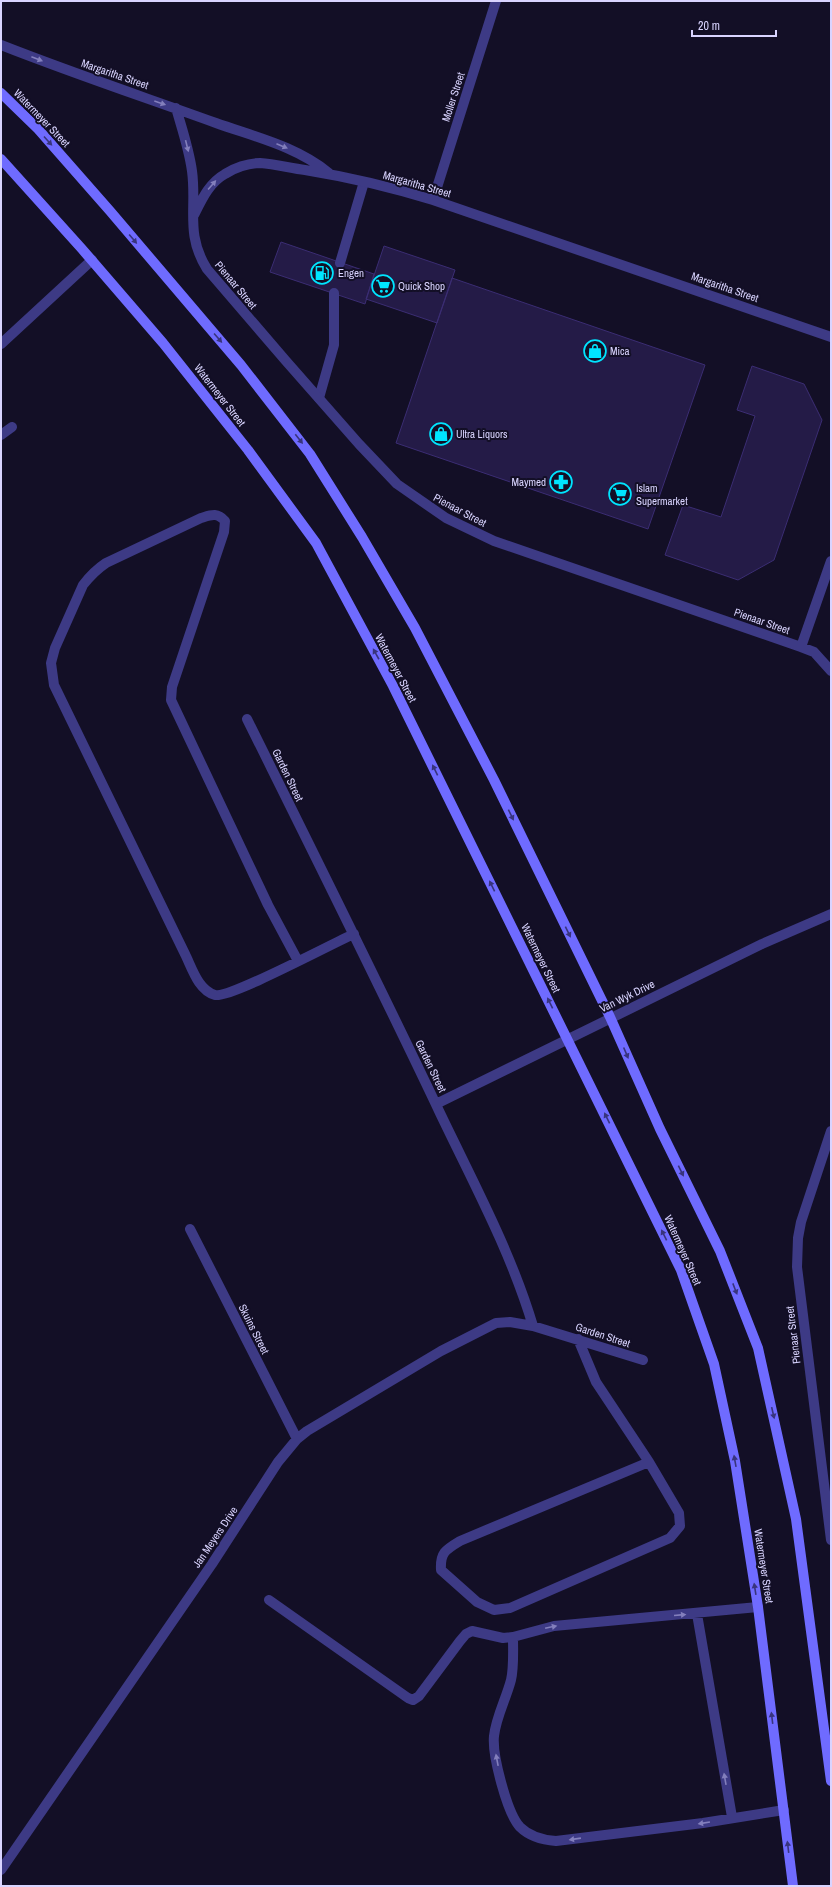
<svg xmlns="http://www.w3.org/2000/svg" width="832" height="1887" font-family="'Archivo Narrow',sans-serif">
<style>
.building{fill:#241b47;stroke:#3b2d73}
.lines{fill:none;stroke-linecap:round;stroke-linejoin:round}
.service{stroke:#3d3a85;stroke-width:10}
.minor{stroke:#3d3a85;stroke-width:10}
.secondary{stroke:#6f6bff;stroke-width:10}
.oneway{fill:#837fbc}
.oneway2{fill:#38347d}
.labels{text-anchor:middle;stroke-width:4;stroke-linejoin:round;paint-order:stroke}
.street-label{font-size:11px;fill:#d9d4ff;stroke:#130f26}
.poi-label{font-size:11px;fill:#d9d4ff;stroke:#130f26;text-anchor:start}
</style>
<rect width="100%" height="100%" fill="#130f26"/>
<path class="building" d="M281,242L374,274L365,304L270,272Z
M384,246L455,270L437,323L366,299Z
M452,278L705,365L648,529L396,443Z
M752,366L804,384L822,420L774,560L738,580L665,555L683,505L721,517L755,416L737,410Z"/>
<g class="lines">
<path class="service" d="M340,263L364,182
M1,344L92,260
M319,398L334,345V293
M1,435L12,427"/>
<path class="minor" d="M1,45C72,73 144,97 216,123C255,137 296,146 329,173
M176,108C182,129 189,149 192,171C197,208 185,234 207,269L286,361L359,444L397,484L446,518L494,541L801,647L814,652L831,671
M433,200L496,1
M194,215C202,199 209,183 225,174C234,168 248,163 260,163C275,164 290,168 305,170C348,177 391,187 433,200L831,337
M801,647L831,561
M247,719C312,850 377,980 440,1113C473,1182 511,1252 533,1326
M298,961L268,905L171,700L172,687L224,532L225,521C217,512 211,515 201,518L106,563C97,569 90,576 83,585L55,648L51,663L54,685L185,954C192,968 198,990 215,995C229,999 333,943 354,934
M436,1104L762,944L831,914
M831,1131L801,1222L798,1238L797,1267L831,1540
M190,1229L297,1439
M578,1339L596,1382L649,1462L679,1513L680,1526L670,1538L510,1608L494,1610L477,1602L441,1570C440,1553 445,1550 460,1541L649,1462
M269,1600L408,1698L413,1700L419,1696L460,1641L466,1634L472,1631L503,1638L513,1637L554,1626L758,1607
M697,1614L732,1817
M513,1637C513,1651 514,1667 511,1680C506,1699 496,1717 494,1736C492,1755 507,1813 520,1827C530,1837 542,1840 556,1841L703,1823L784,1810
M1,1870L212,1564L278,1462L297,1439L307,1431L441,1351L496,1323L510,1322L533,1326L643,1360"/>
<path class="secondary" d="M1,93L38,129L110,211L241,365L310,454L362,537L415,628L494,780L610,1017L660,1129L720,1251L758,1348L796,1519L831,1781
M1,159L82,249L163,343L248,450L316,543L393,686L681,1270L714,1364L735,1461L758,1607L793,1886"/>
</g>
<defs><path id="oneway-solid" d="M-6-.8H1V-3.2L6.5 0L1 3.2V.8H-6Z"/></defs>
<g class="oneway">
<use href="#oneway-solid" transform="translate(37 59) rotate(21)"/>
<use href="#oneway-solid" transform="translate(160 103) rotate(19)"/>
<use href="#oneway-solid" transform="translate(187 146) rotate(76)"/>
<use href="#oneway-solid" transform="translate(282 146) rotate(23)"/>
<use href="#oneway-solid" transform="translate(212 185) rotate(-49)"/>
<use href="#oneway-solid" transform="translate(680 1615) rotate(-5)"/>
<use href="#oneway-solid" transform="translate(551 1627) rotate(-12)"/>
<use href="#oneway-solid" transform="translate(497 1760) rotate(-101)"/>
<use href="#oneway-solid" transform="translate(725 1779) rotate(-100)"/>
<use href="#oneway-solid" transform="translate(704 1823) rotate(171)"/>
<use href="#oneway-solid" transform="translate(575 1839) rotate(172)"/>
</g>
<g class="oneway2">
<use href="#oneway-solid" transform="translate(48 141) rotate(48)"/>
<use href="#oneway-solid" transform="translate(133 239) rotate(50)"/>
<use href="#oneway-solid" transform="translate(218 338) rotate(49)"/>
<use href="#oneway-solid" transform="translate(299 439) rotate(52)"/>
<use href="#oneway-solid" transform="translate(376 654) rotate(-119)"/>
<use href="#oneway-solid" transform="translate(435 770) rotate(-116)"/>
<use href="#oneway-solid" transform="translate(511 815) rotate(64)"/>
<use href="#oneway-solid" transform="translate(492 886) rotate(-116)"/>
<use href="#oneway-solid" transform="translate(568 932) rotate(64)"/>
<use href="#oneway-solid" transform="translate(550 1003) rotate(-116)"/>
<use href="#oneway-solid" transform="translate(626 1053) rotate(67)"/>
<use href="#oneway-solid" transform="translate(607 1118) rotate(-116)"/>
<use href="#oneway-solid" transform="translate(681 1171) rotate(64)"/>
<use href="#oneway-solid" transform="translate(664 1235) rotate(-116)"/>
<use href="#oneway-solid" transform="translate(735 1289) rotate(69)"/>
<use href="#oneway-solid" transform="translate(773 1413) rotate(77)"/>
<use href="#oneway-solid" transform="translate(735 1461) rotate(-100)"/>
<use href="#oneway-solid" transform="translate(755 1589) rotate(-99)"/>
<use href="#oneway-solid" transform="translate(772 1718) rotate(-97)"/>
<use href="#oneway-solid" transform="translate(788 1847) rotate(-97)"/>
</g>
<defs>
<g id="fuel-ring" transform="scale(1.15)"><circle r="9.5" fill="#130f26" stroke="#00e5ff" stroke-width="1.5"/><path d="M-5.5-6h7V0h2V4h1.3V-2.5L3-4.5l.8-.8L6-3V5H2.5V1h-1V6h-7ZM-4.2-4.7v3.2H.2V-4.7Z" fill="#00e5ff"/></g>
<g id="supermarket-ring" transform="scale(1.15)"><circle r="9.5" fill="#130f26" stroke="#00e5ff" stroke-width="1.5"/><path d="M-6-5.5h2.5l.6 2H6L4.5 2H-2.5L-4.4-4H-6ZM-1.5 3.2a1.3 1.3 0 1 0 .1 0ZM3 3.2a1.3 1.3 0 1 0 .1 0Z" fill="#00e5ff"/></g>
<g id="shop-ring" transform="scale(1.15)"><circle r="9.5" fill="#130f26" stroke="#00e5ff" stroke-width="1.5"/><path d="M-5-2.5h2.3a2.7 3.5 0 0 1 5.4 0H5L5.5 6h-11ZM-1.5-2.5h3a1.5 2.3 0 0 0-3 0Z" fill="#00e5ff"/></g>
<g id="pharmacy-ring" transform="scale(1.15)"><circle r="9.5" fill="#130f26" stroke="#00e5ff" stroke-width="1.5"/><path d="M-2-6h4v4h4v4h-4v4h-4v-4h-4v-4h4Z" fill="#00e5ff"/></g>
</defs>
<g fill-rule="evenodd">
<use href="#fuel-ring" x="322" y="273"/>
<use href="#supermarket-ring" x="383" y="286"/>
<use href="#shop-ring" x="595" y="351"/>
<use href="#shop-ring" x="441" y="434"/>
<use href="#pharmacy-ring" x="561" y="482"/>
<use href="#supermarket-ring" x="620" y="494"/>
</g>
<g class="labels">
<g class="street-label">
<text transform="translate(115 74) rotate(19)" y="4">Margaritha Street</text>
<text transform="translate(453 97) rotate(-72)" y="4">Moller Street</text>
<text transform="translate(42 118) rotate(46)" y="4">Watermeyer Street</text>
<text transform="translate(417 184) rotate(16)" y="4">Margaritha Street</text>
<text transform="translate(236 285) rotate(50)" y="4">Pienaar Street</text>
<text transform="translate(725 287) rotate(19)" y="4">Margaritha Street</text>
<text transform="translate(220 395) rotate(52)" y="4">Watermeyer Street</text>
<text transform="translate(460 510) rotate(28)" y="4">Pienaar Street</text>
<text transform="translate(762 621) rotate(19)" y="4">Pienaar Street</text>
<text transform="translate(396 668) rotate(62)" y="4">Watermeyer Street</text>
<text transform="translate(288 775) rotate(64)" y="4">Garden Street</text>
<text transform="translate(541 958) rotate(64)" y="4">Watermeyer Street</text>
<text transform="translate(627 996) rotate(-26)" y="4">Van Wyk Drive</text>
<text transform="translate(431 1066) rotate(64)" y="4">Garden Street</text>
<text transform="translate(683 1250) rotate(66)" y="4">Watermeyer Street</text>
<text transform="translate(254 1329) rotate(63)" y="4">Skuins Street</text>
<text transform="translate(603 1335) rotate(18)" y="4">Garden Street</text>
<text transform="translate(793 1335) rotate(-97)" y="4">Pienaar Street</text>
<text transform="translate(215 1537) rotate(-56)" y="4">Jan Meyers Drive</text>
<text transform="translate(764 1566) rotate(81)" y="4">Watermeyer Street</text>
</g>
<g class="poi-label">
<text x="338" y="277">Engen</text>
<text x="398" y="290">Quick Shop</text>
<text x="610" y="355">Mica</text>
<text x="456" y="438">Ultra Liquors</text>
<text x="546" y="486" text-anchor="end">Maymed</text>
<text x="636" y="492">Islam<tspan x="636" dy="13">Supermarket</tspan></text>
</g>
</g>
<rect width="832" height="1887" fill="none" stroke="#d9d4ff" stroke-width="4"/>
<path d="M692 30v6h84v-6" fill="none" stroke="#d9d4ff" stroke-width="2"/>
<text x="698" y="30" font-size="12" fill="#d9d4ff" stroke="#130f26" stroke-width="3" paint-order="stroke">20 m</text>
</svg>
